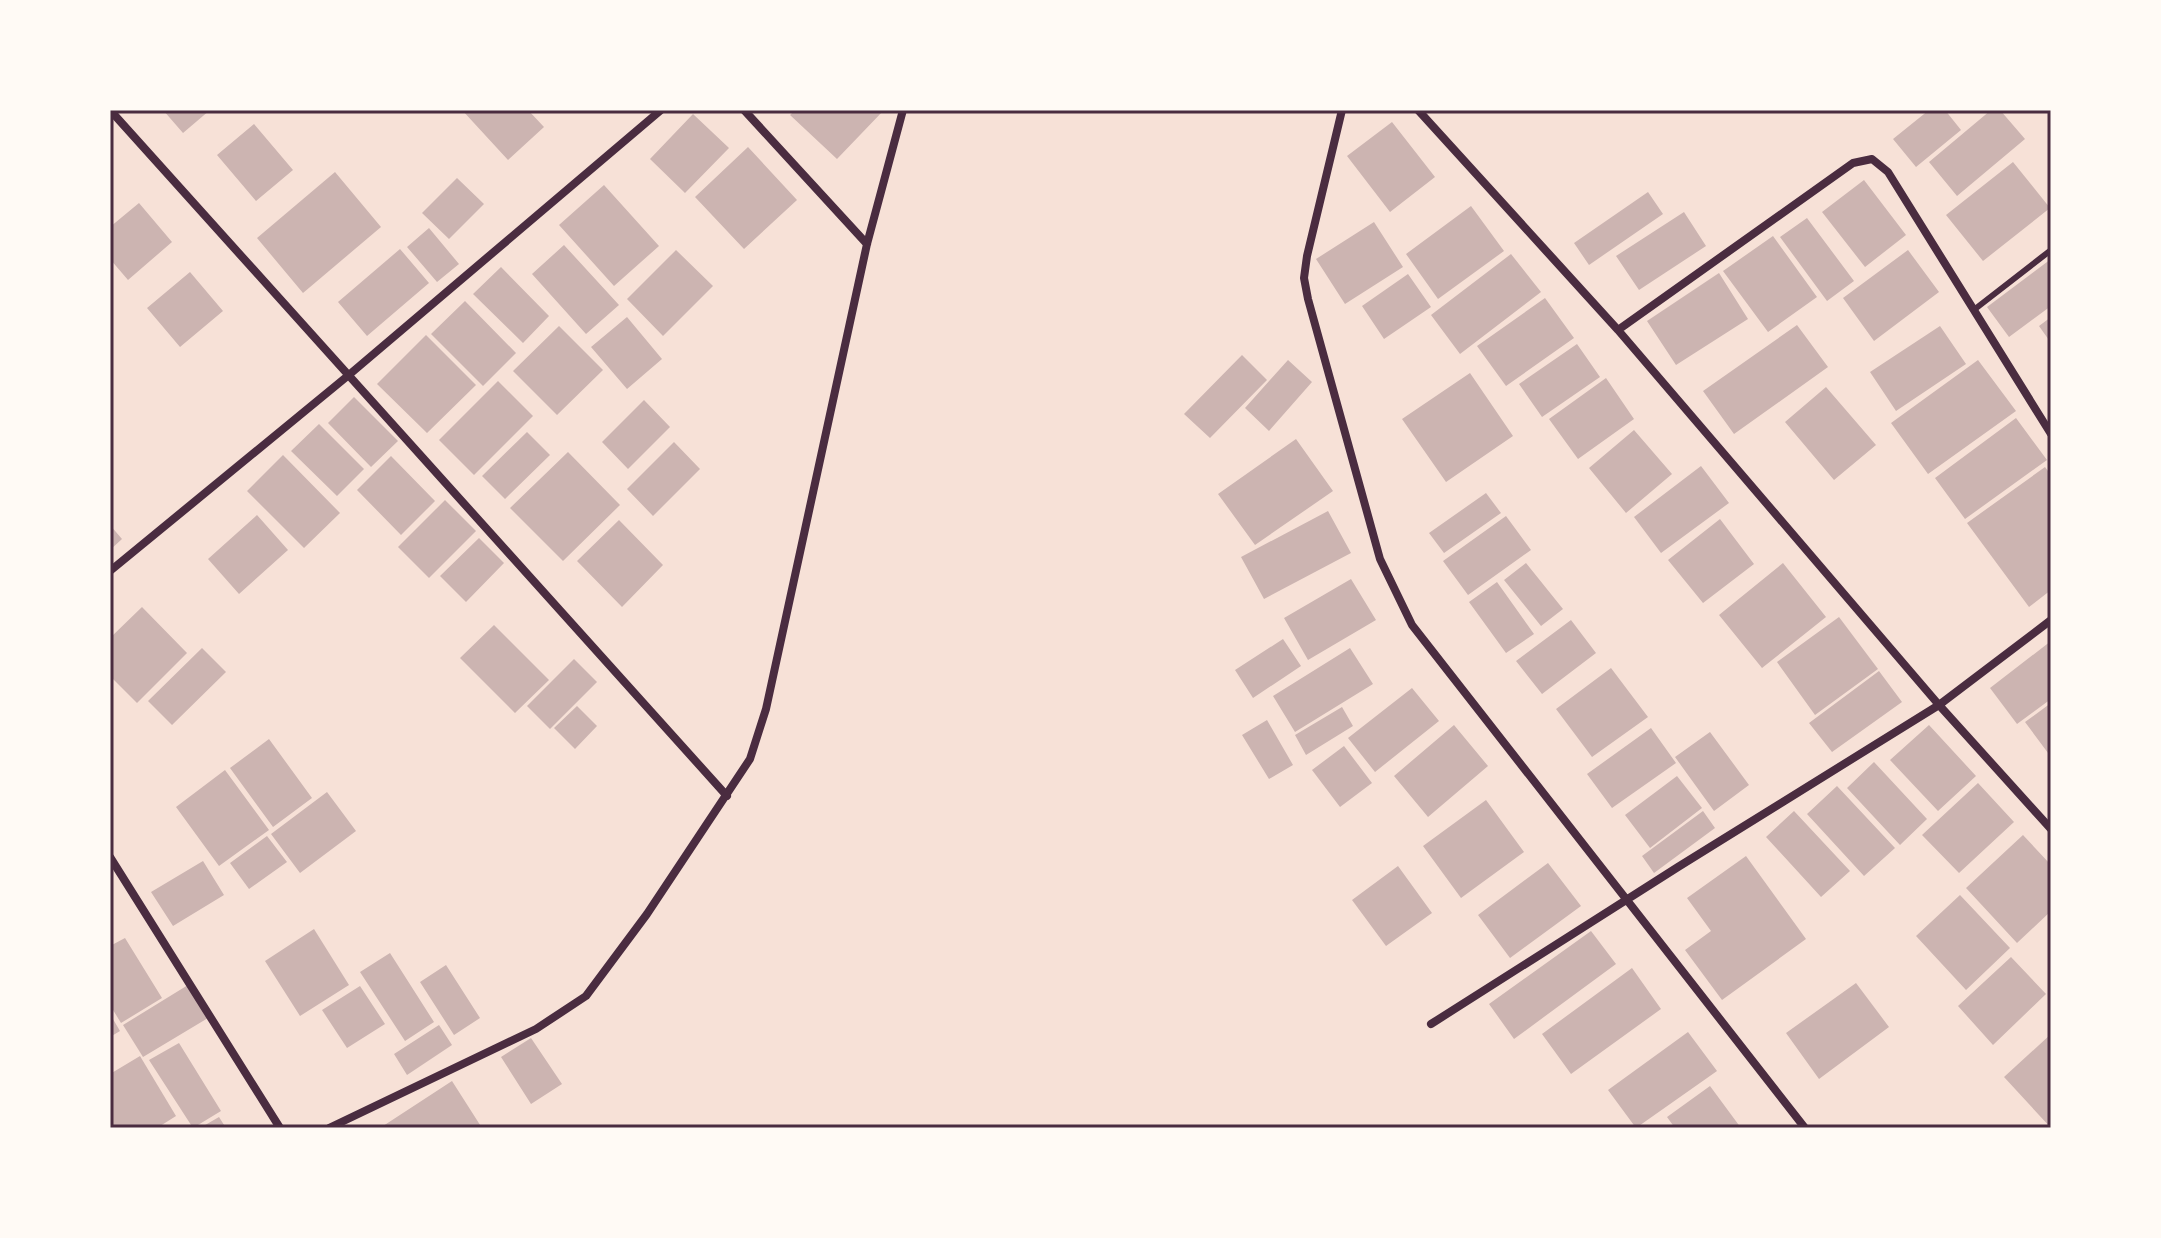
<svg xmlns="http://www.w3.org/2000/svg" width="2161" height="1238" font-family="'Sofia Sans Condensed',sans-serif">
<style>
.building{fill:#ccb4b1}
.lines{fill:none;stroke-linecap:round;stroke-linejoin:round}
.service{stroke:#4a2c40;stroke-width:6}
.minor{stroke:#4a2c40;stroke-width:8}
.neatline{fill:none;stroke:#4a2c40;stroke-width:3}
</style>
<rect width="100%" height="100%" fill="#f7e1d7"/>
<path class="building" d="M163,110H210L183,133Z
M462,110H528L544,127L508,160Z
M795,110H884L837,159L790,115Z
M1929,110H1945L1961,130L1916,167L1893,139Z
M1991,110H2000L2025,139L1957,196L1929,162Z
M693,114L729,148L685,193L650,159Z
M1392,122L1435,177L1390,212L1347,156Z
M254,124L293,170L256,201L217,155Z
M748,147L797,200L744,249L695,197Z
M2013,162L2050,208L1983,261L1946,215Z
M335,172L381,227L303,293L257,238Z
M457,178L484,204L449,239L422,213Z
M1864,180L1906,235L1865,267L1822,212Z
M604,185L659,246L614,286L559,225Z
M1648,192L1663,214L1589,265L1574,243Z
M139,203L172,242L128,280L110,259V227Z
M1471,206L1504,251L1438,299L1406,254Z
M1684,212L1706,246L1639,290L1616,256Z
M1807,218L1854,281L1827,301L1780,237Z
M1374,222L1403,267L1345,304L1316,259Z
M429,228L459,264L437,282L407,247Z
M1773,236L1817,297L1768,332L1723,271Z
M564,245L619,305L586,334L532,274Z
M400,249L429,283L367,336L338,302Z
M676,250L713,286L663,336L627,299Z
M1908,250L1939,292L1874,341L1843,298Z
M1511,254L1541,292L1460,354L1431,315Z
M2051,259V306L2009,337L1987,307Z
M501,267L549,316L523,343L473,294Z
M190,272L223,311L180,347L147,308Z
M1719,273L1748,319L1676,365L1647,321Z
M1408,274L1431,307L1384,339L1362,306Z
M1545,298L1574,338L1506,386L1477,346Z
M465,301L516,353L483,386L431,334Z
M627,317L662,359L627,389L591,347Z
M2051,317V343L2039,326Z
M1797,325L1828,367L1734,434L1703,391Z
M559,326L603,370L557,415L513,371Z
M1940,326L1966,364L1896,411L1870,372Z
M426,335L476,385L427,433L377,384Z
M1577,344L1600,377L1542,417L1519,384Z
M1242,355L1267,380L1210,438L1184,414Z
M1288,360L1312,382L1269,431L1245,408Z
M1978,360L2016,411L1928,474L1891,423Z
M1470,373L1513,436L1446,482L1402,419Z
M1606,378L1634,419L1578,459L1549,419Z
M498,381L533,416L474,475L439,440Z
M1826,387L1876,445L1834,480L1785,422Z
M354,397L398,441L371,467L328,423Z
M644,400L670,427L628,469L602,442Z
M2016,418L2047,460L1965,519L1935,478Z
M319,424L364,469L337,496L291,451Z
M1634,430L1672,474L1626,513L1589,468Z
M527,432L550,455L505,499L482,476Z
M1296,439L1333,491L1255,545L1218,494Z
M674,442L700,469L653,516L627,489Z
M568,452L620,505L563,561L510,508Z
M283,455L340,513L304,548L247,491Z
M391,456L435,501L401,535L357,490Z
M1701,466L1729,503L1661,553L1634,517Z
M2045,467L2051,475V590L2029,607L1967,523Z
M1486,493L1501,513L1444,553L1429,533Z
M445,500L476,531L429,578L398,547Z
M1328,511L1351,553L1264,599L1241,557Z
M257,515L288,550L239,594L208,559Z
M1506,516L1531,550L1468,595L1443,561Z
M1720,519L1754,564L1703,603L1668,560Z
M619,520L663,565L622,607L577,561Z
M110,525L122,539L110,550Z
M479,538L504,563L466,602L440,576Z
M1526,563L1563,609L1541,626L1504,580Z
M1783,563L1826,617L1762,668L1719,615Z
M1351,579L1376,620L1308,660L1284,618Z
M1497,582L1534,634L1506,653L1469,602Z
M142,607L187,653L137,703L110,676V638Z
M1839,617L1878,669L1815,715L1777,662Z
M1571,620L1596,653L1542,694L1516,661Z
M494,625L549,680L515,713L460,658Z
M1283,639L1301,666L1253,698L1235,670Z
M2051,641V699L2017,724L1990,688Z
M202,648L226,672L172,725L148,701Z
M1350,648L1373,684L1295,732L1273,696Z
M574,659L597,682L550,729L527,706Z
M1611,668L1648,717L1592,757L1556,709Z
M1879,671L1902,702L1832,752L1809,723Z
M1412,688L1439,721L1375,772L1348,738Z
M2051,703V757L2025,722Z
M577,706L597,726L575,749L554,728Z
M1342,707L1353,726L1306,755L1295,735Z
M1267,720L1293,765L1269,779L1242,735Z
M1454,725L1488,766L1428,817L1394,776Z
M1929,725L1976,776L1938,811L1890,760Z
M1651,728L1676,763L1612,808L1587,774Z
M1710,732L1749,785L1714,811L1675,757Z
M269,739L312,798L273,827L230,768Z
M1344,746L1372,783L1340,807L1312,770Z
M1874,762L1927,819L1900,845L1847,788Z
M225,770L269,830L219,866L176,807Z
M1677,776L1702,808L1650,848L1625,815Z
M1978,783L2014,822L1959,873L1922,835Z
M1837,786L1895,848L1864,876L1807,814Z
M327,792L356,831L300,873L271,834Z
M1486,800L1524,852L1461,898L1423,846Z
M1703,811L1715,828L1654,873L1642,856Z
M1794,811L1850,871L1821,897L1766,837Z
M2023,835L2051,865V911L2017,943L1966,888Z
M267,836L287,862L249,889L230,863Z
M1746,856L1806,939L1722,1000L1685,950L1711,931L1687,898Z
M203,861L224,895L173,926L151,892Z
M1548,863L1581,906L1510,958L1478,915Z
M1398,866L1432,913L1386,946L1352,900Z
M1960,895L2010,948L1966,990L1916,936Z
M314,929L349,985L300,1016L265,961Z
M1591,931L1616,964L1514,1039L1489,1004Z
M125,938L162,998L121,1023L110,1005V946Z
M390,953L434,1022L405,1041L360,972Z
M2011,957L2046,994L1993,1045L1958,1006Z
M446,965L480,1018L454,1035L420,982Z
M1632,968L1661,1009L1571,1074L1542,1034Z
M1856,983L1889,1027L1819,1079L1786,1033Z
M188,985L208,1018L143,1057L123,1025Z
M360,986L385,1024L347,1048L322,1010Z
M110,1014L120,1031L110,1037Z
M439,1025L452,1045L407,1075L394,1054Z
M1688,1032L1717,1071L1636,1128L1608,1090Z
M2051,1034V1128L2004,1077Z
M531,1038L562,1084L531,1104L501,1057Z
M179,1043L221,1111L193,1128L149,1060Z
M140,1056L176,1116L157,1128H110V1074Z
M452,1081L482,1128H380Z
M1710,1086L1741,1128H1675L1667,1117Z
M219,1117L226,1128H200Z"/>
<g class="lines">
<path class="service" d="M1975,309L2051,250"/>
<path class="minor" d="M110,110L727,796
M744,110L867,244
M1342,110L1307,256L1304,278L1308,299L1380,559L1412,625L1805,1128
M1418,110L1618,330L1939,705L2051,829
M1618,330L1853,163L1872,159L1888,172L2051,434
M110,571L350,374L661,110
M110,857L280,1128
M1431,1024L1678,867L1939,705L2051,620
M329,1128L536,1029L586,996L647,914L750,759L766,709L867,244L903,110"/>
</g>
<rect width="2161" height="1238" fill="none" stroke="#fffaf5" stroke-width="224"/>
<rect x="112" y="112" width="1937" height="1014" class="neatline"/>
</svg>
